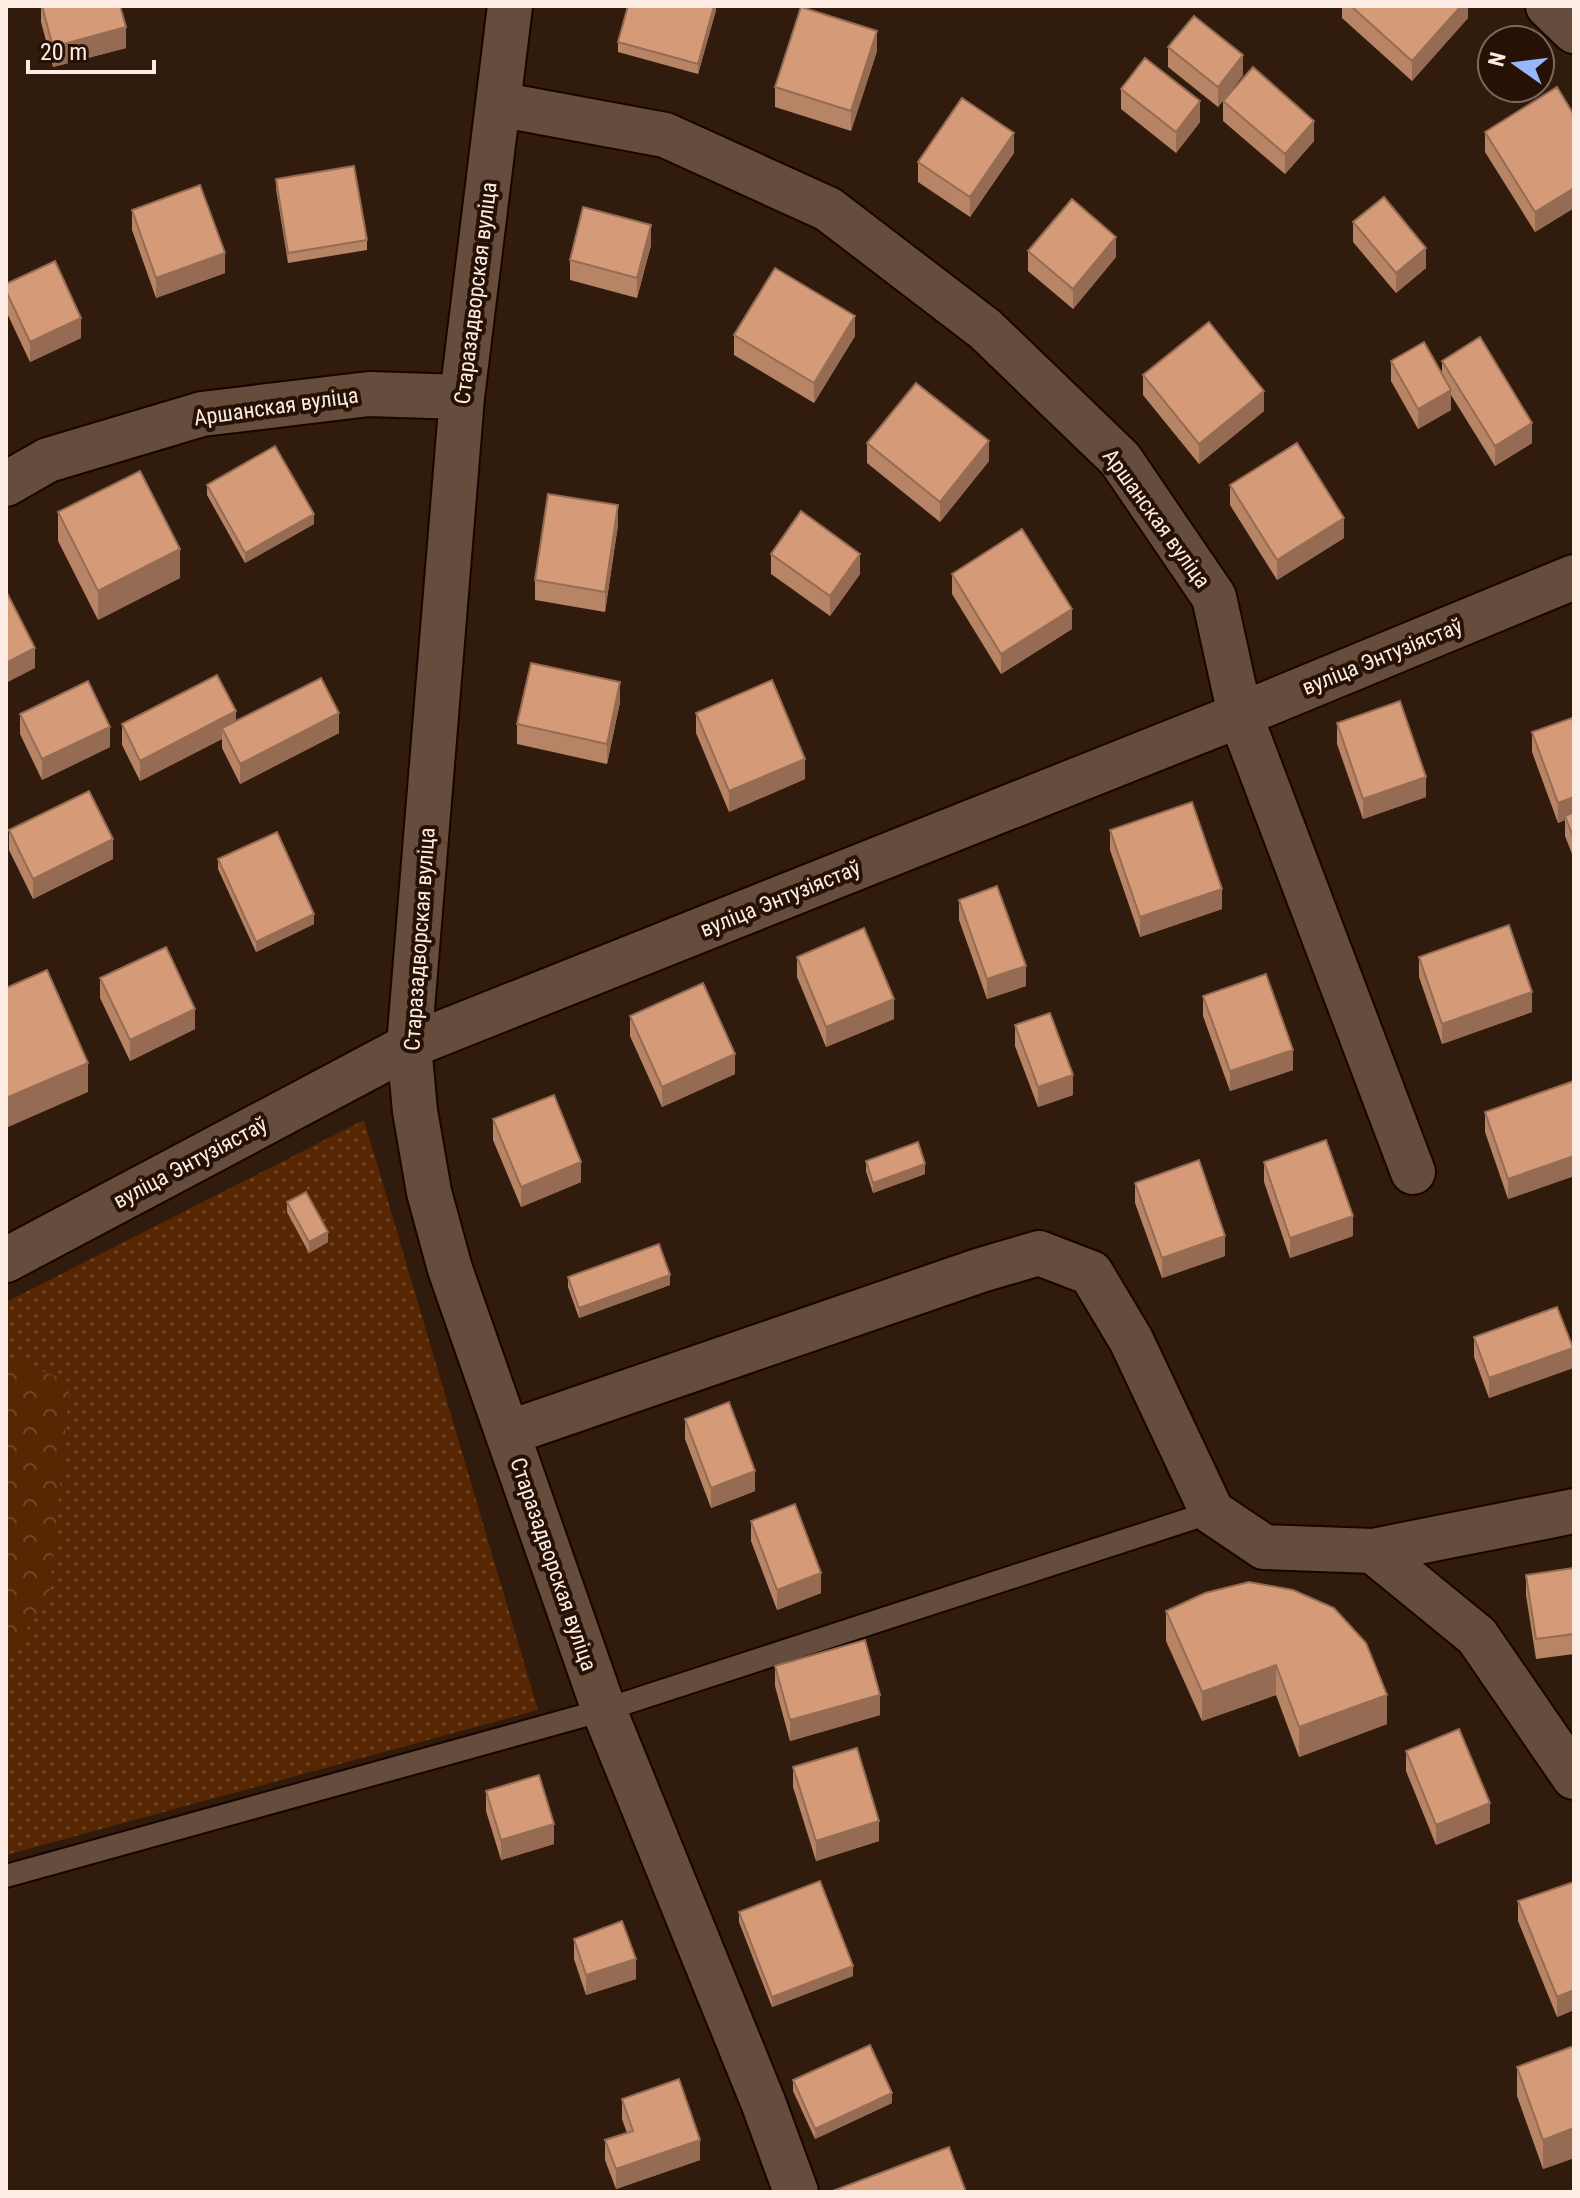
<svg xmlns="http://www.w3.org/2000/svg" width="1580" height="2198" font-family="'Roboto Condensed',sans-serif">
<style>
.green{fill:url(#green-dots)}
.forest{fill:url(#forest-crowns)}
.lines{fill:none;stroke-linecap:round;stroke-linejoin:round}
.service-casing{stroke:#180500;stroke-width:26}
.minor-casing{stroke:#180500;stroke-width:48}
.service{stroke:#664c3d;stroke-width:22}
.minor{stroke:#664c3d;stroke-width:44}
.wall{fill:#b78466}
.shaded-wall{fill:#956c53}
.building{fill:#d59a77;stroke:#956c53;stroke-width:2}
.labels{text-anchor:middle;stroke-width:8;stroke-linejoin:round;paint-order:stroke}
.street-label{font-size:22px;fill:#fcece3;stroke:#271105}
</style>
<defs>
<pattern id="green-dots" width="8" height="8" patternUnits="userSpaceOnUse" patternTransform="scale(2)"><rect width="8" height="8" fill="#572602"/><path d="M2 2h.1M6 6h.1" fill="none" stroke="#704627" stroke-width="1.8" stroke-linecap="round"/></pattern>
<pattern id="forest-crowns" width="20" height="18" patternUnits="userSpaceOnUse" patternTransform="scale(2)"><rect width="20" height="18" fill="#572602"/><path d="M2 6a3 3 0 1 1 6 0M12 15a3 3 0 1 1 6 0" fill="none" stroke="#704627"/></pattern>
</defs>
<rect width="100%" height="100%" fill="#311b0d"/>
<path class="green" d="M364,1120L538,1710L6,1855V1302Z"/>
<path class="forest" d="M6,1357L70,1382L49,1596L6,1659Z"/>
<g class="lines">
<g class="service-casing">
<path id="service" d="M6,1876L604,1710L1212,1512"/>
</g>
<g class="minor-casing">
<path id="minor" d="M510,6L462,397L409,1046L415,1111L429,1192L450,1269L604,1710L763,2102L796,2192
M1548,6L1574,31
M498,104L665,135L828,209L985,329L1120,459L1214,597L1240,715L1413,1172
M6,484L48,460L202,414L369,394L462,397
M6,1260L409,1046L1240,715L1574,577
M508,1433L981,1270L1039,1253L1091,1273L1131,1340L1212,1512L1264,1547L1373,1551L1574,1511
M1373,1551L1477,1636L1574,1777"/>
</g>
<use href="#service" class="service"/>
<use href="#minor" class="minor"/>
</g>
<path class="wall" d="M41,6H120L126,48L53,67L41,22Z
M716,6V10L698,74L618,52V42Z
M1342,6H1468V18L1412,81L1342,18Z
M1168,47L1243,75L1218,107L1168,67Z
M877,51L851,131L775,107V87Z
M1121,89L1200,122L1176,153L1121,109Z
M1223,101L1314,141L1285,174L1223,121Z
M1574,115V208L1535,232L1485,152V132Z
M1014,153L970,217L918,182V162Z
M276,179L367,240V250L288,263L276,189Z
M132,210L225,273L156,298L132,230Z
M1353,222L1426,268L1396,293L1353,242Z
M651,245L637,298L570,280V260Z
M1028,251L1116,257L1073,309L1028,271Z
M6,284L81,338L30,362L6,311Z
M734,335L855,336L814,403L734,355Z
M1391,361L1442,374V361L1532,443L1495,466L1451,395V410L1418,429L1391,381Z
M1143,375L1264,411L1199,464L1143,395Z
M867,443L989,461L940,522L867,463Z
M207,485L314,524L245,563L207,495Z
M1230,485L1344,538L1277,580L1230,505Z
M58,512L180,578L98,620L58,541Z
M618,525L605,612L535,600V580Z
M771,554L860,574L830,616L771,574Z
M952,574L1072,629L1001,674L952,594Z
M620,702L607,764L517,744V724Z
M696,713L805,779L729,812L696,733Z
M20,714L110,747L42,780L20,734Z
M236,721L339,733L240,784L222,748V739L140,781L122,745V724Z
M1337,723L1426,797L1363,819L1337,744Z
M1574,725V859L1565,836V820L1558,823L1532,752V732Z
M9,830L113,859L33,899L9,850Z
M1110,830L1222,909L1140,937L1110,850Z
M218,859L314,924L256,952L218,869Z
M959,900L1026,986L987,999L959,920Z
M797,957L894,1019L826,1047L797,977Z
M1419,957L1532,1012L1442,1044L1419,977Z
M100,978L195,1029L130,1061L100,998Z
M1203,996L1293,1070L1230,1091L1203,1016Z
M630,1016L735,1074L662,1107L630,1036Z
M1015,1025L1073,1095L1038,1107L1015,1046Z
M1574,1081V1176L1508,1199L1485,1132V1112Z
M493,1119L581,1182L521,1207L493,1140Z
M866,1161L925,1174L873,1193L866,1171Z
M1264,1162L1353,1236L1290,1258L1264,1182Z
M1135,1183L1225,1256L1162,1278L1135,1203Z
M287,1202L328,1242L309,1253L287,1212Z
M568,1277L670,1285L579,1318L568,1287Z
M1474,1337L1573,1368L1489,1398L1474,1357Z
M685,1419L755,1491L711,1508L685,1439Z
M751,1521L821,1593L777,1610L751,1541Z
M1574,1568V1654L1536,1659L1526,1595V1575Z
M1205,1593L1387,1724L1299,1757L1276,1695L1202,1721L1166,1641V1611Z
M775,1666L880,1715L790,1741L775,1686Z
M1406,1751L1490,1823L1436,1845L1406,1771Z
M793,1767L879,1841L816,1861L793,1787Z
M486,1791L554,1844L501,1860L486,1811Z
M1574,1882V2010L1557,2017L1518,1921V1901Z
M739,1912L853,1976L772,2007L739,1922Z
M574,1939L636,1979L586,1995L574,1959Z
M1574,2046V2158L1543,2169L1517,2096V2067Z
M793,2080L892,2103L815,2139L793,2091Z
M622,2099L700,2160L616,2189L605,2160V2140L627,2133L622,2119Z"/>
<path class="shaded-wall" d="M714,6H716V10L698,74V64Z
M1461,6H1468V18L1412,81V61Z
M126,27V48L53,67V47Z
M877,31V51L851,131V111Z
M1243,55V75L1218,107V87Z
M1200,101V122L1176,153V132Z
M1314,121V141L1285,174V154Z
M1014,133V153L970,217V197Z
M1574,188V208L1535,232V212Z
M651,225V245L637,298V278Z
M1116,237V257L1073,309V289Z
M1426,248V268L1396,293V273Z
M225,253V273L156,298V278Z
M855,316V336L814,403V383Z
M81,318V338L30,362V342Z
M1451,390V410L1418,429V409Z
M1264,391V411L1199,464V444Z
M1532,423V443L1495,466V446Z
M989,441V461L940,522V502Z
M618,505V525L605,612V592Z
M314,514V524L245,563V553Z
M1344,518V538L1277,580V560Z
M180,549V578L98,620V591Z
M860,554V574L830,616V596Z
M1072,609V629L1001,674V654Z
M35,648V668L6,683V663Z
M620,682V702L607,764V744Z
M236,711V732L222,728V739L140,781V761Z
M339,713V733L240,784V764Z
M110,727V747L42,780V759Z
M805,759V779L729,812V791Z
M1426,777V797L1363,819V799Z
M1574,797V817L1565,816V820L1558,823V803Z
M113,839V859L33,899V879Z
M1222,889V909L1140,937V917Z
M314,914V924L256,952V942Z
M1026,966V986L987,999V979Z
M1532,992V1012L1442,1044V1024Z
M894,999V1019L826,1047V1027Z
M195,1009V1029L130,1061V1040Z
M1293,1050V1070L1230,1091V1071Z
M735,1054V1074L662,1107V1087Z
M88,1063V1092L6,1128V1098Z
M1073,1075V1095L1038,1107V1087Z
M1574,1156V1176L1508,1199V1179Z
M581,1162V1182L521,1207V1187Z
M925,1164V1174L873,1193V1183Z
M1353,1216V1236L1290,1258V1238Z
M328,1232V1242L309,1253V1242Z
M1225,1236V1256L1162,1278V1258Z
M670,1275V1285L579,1318V1308Z
M1573,1348V1368L1489,1398V1378Z
M755,1471V1491L711,1508V1488Z
M821,1573V1593L777,1610V1590Z
M1276,1665V1695L1202,1721V1692Z
M880,1695V1715L790,1741V1720Z
M1387,1695V1724L1299,1757V1727Z
M1490,1803V1823L1436,1845V1825Z
M879,1821V1841L816,1861V1841Z
M554,1824V1844L501,1860V1840Z
M636,1959V1979L586,1995V1975Z
M853,1966V1976L772,2007V1997Z
M1574,1990V2010L1557,2017V1997Z
M892,2093V2103L815,2139V2129Z
M1574,2128V2158L1543,2169V2140Z
M700,2140V2160L616,2189V2169Z"/>
<path class="building" d="M42,6H120L126,27L53,47Z
M628,6H714L698,64L618,42Z
M1351,6H1461L1412,61Z
M801,7L877,31L851,111L775,87Z
M1194,16L1243,55L1218,87L1168,47Z
M1145,58L1200,101L1176,132L1121,89Z
M1253,67L1314,121L1285,154L1223,101Z
M1557,87L1574,115V188L1535,212L1485,132Z
M962,98L1014,133L970,197L918,162Z
M354,166L367,240L288,253L276,179Z
M200,185L225,253L156,278L132,210Z
M1384,197L1426,248L1396,273L1353,222Z
M1072,199L1116,237L1073,289L1028,251Z
M583,207L651,225L637,278L570,260Z
M55,261L81,318L30,342L6,291V284Z
M775,268L855,316L814,383L734,335Z
M1209,322L1264,391L1199,444L1143,375Z
M1480,337L1532,423L1495,446L1442,361Z
M1424,342L1451,390L1418,409L1391,361Z
M916,383L989,441L940,502L867,443Z
M1297,443L1344,518L1277,560L1230,485Z
M275,446L314,514L245,553L207,485Z
M140,471L180,549L98,591L58,512Z
M548,494L618,505L605,592L535,580Z
M801,511L860,554L830,596L771,554Z
M1022,529L1072,609L1001,654L952,574Z
M6,591L35,648L6,663Z
M531,663L620,682L607,744L517,724Z
M217,675L236,711L140,761L122,724Z
M321,678L339,713L240,764L222,728Z
M772,680L805,759L729,791L696,713Z
M88,681L110,727L42,759L20,714Z
M1400,701L1426,777L1363,799L1337,723Z
M1572,718L1574,725V797L1558,803L1532,732Z
M89,791L113,839L33,879L9,830Z
M1192,802L1222,889L1140,917L1110,830Z
M1574,812V839L1565,816Z
M277,832L314,914L256,942L218,859Z
M997,886L1026,966L987,979L959,900Z
M1509,925L1532,992L1442,1024L1419,957Z
M864,928L894,999L826,1027L797,957Z
M166,947L195,1009L130,1040L100,978Z
M47,970L88,1063L6,1098V988Z
M1266,974L1293,1050L1230,1071L1203,996Z
M703,983L735,1054L662,1087L630,1016Z
M1050,1013L1073,1075L1038,1087L1015,1025Z
M1574,1081V1156L1508,1179L1485,1112Z
M554,1095L581,1162L521,1187L493,1119Z
M1326,1140L1353,1216L1290,1238L1264,1162Z
M918,1142L925,1164L873,1183L866,1161Z
M1199,1160L1225,1236L1162,1258L1135,1183Z
M306,1192L328,1232L309,1242L287,1202Z
M659,1244L670,1275L579,1308L568,1277Z
M1557,1307L1573,1348L1489,1378L1474,1337Z
M729,1402L755,1471L711,1488L685,1419Z
M795,1504L821,1573L777,1590L751,1521Z
M1574,1568V1634L1536,1639L1526,1575Z
M1249,1582L1293,1590L1334,1608L1366,1643L1387,1695L1299,1727L1276,1665L1202,1692L1166,1611L1205,1593Z
M865,1640L880,1695L790,1720L775,1666Z
M1459,1729L1490,1803L1436,1825L1406,1751Z
M857,1748L879,1821L816,1841L793,1767Z
M539,1775L554,1824L501,1840L486,1791Z
M820,1881L853,1966L772,1997L739,1912Z
M1574,1882V1990L1557,1997L1518,1901Z
M622,1921L636,1959L586,1975L574,1939Z
M870,2045L892,2093L815,2129L793,2080Z
M1574,2046V2128L1543,2140L1517,2067Z
M679,2079L700,2140L616,2169L605,2140L633,2131L622,2099Z
M949,2147L966,2192H830Z"/>
<g class="labels">
<g class="street-label">
<text transform="translate(475 293) rotate(-83)" y="8">Старазадворская вуліца</text>
<text transform="translate(276 406) rotate(-8)" y="8">Аршанская вуліца</text>
<text transform="translate(1157 518) rotate(54)" y="8">Аршанская вуліца</text>
<text transform="translate(1382 656) rotate(-22)" y="8">вуліца Энтузіястаў</text>
<text transform="translate(780 898) rotate(-22)" y="8">вуліца Энтузіястаў</text>
<text transform="translate(419 939) rotate(-86)" y="8">Старазадворская вуліца</text>
<text transform="translate(190 1162) rotate(-28)" y="8">вуліца Энтузіястаў</text>
<text transform="translate(554 1564) rotate(71)" y="8">Старазадворская вуліца</text>
</g>
</g>
<rect width="1580" height="2198" fill="none" stroke="#fcece3" stroke-width="16"/>
<g transform="translate(1516 64) rotate(284)"><circle r="38" fill="#271105" stroke="#7c695e" stroke-width="2"/>
<path d="M0-6L14 30L0 20L-14 30Z" fill="#97b6fd"/>
<text y="-12" font-size="22" font-weight="bold" text-anchor="middle" fill="#fcece3">N</text>
</g>
<path d="M28 60v12h126v-12" fill="none" stroke="#fcece3" stroke-width="4"/>
<text x="40" y="60" font-size="24" fill="#fcece3" stroke="#271105" stroke-width="6" paint-order="stroke">20 m</text>
</svg>
